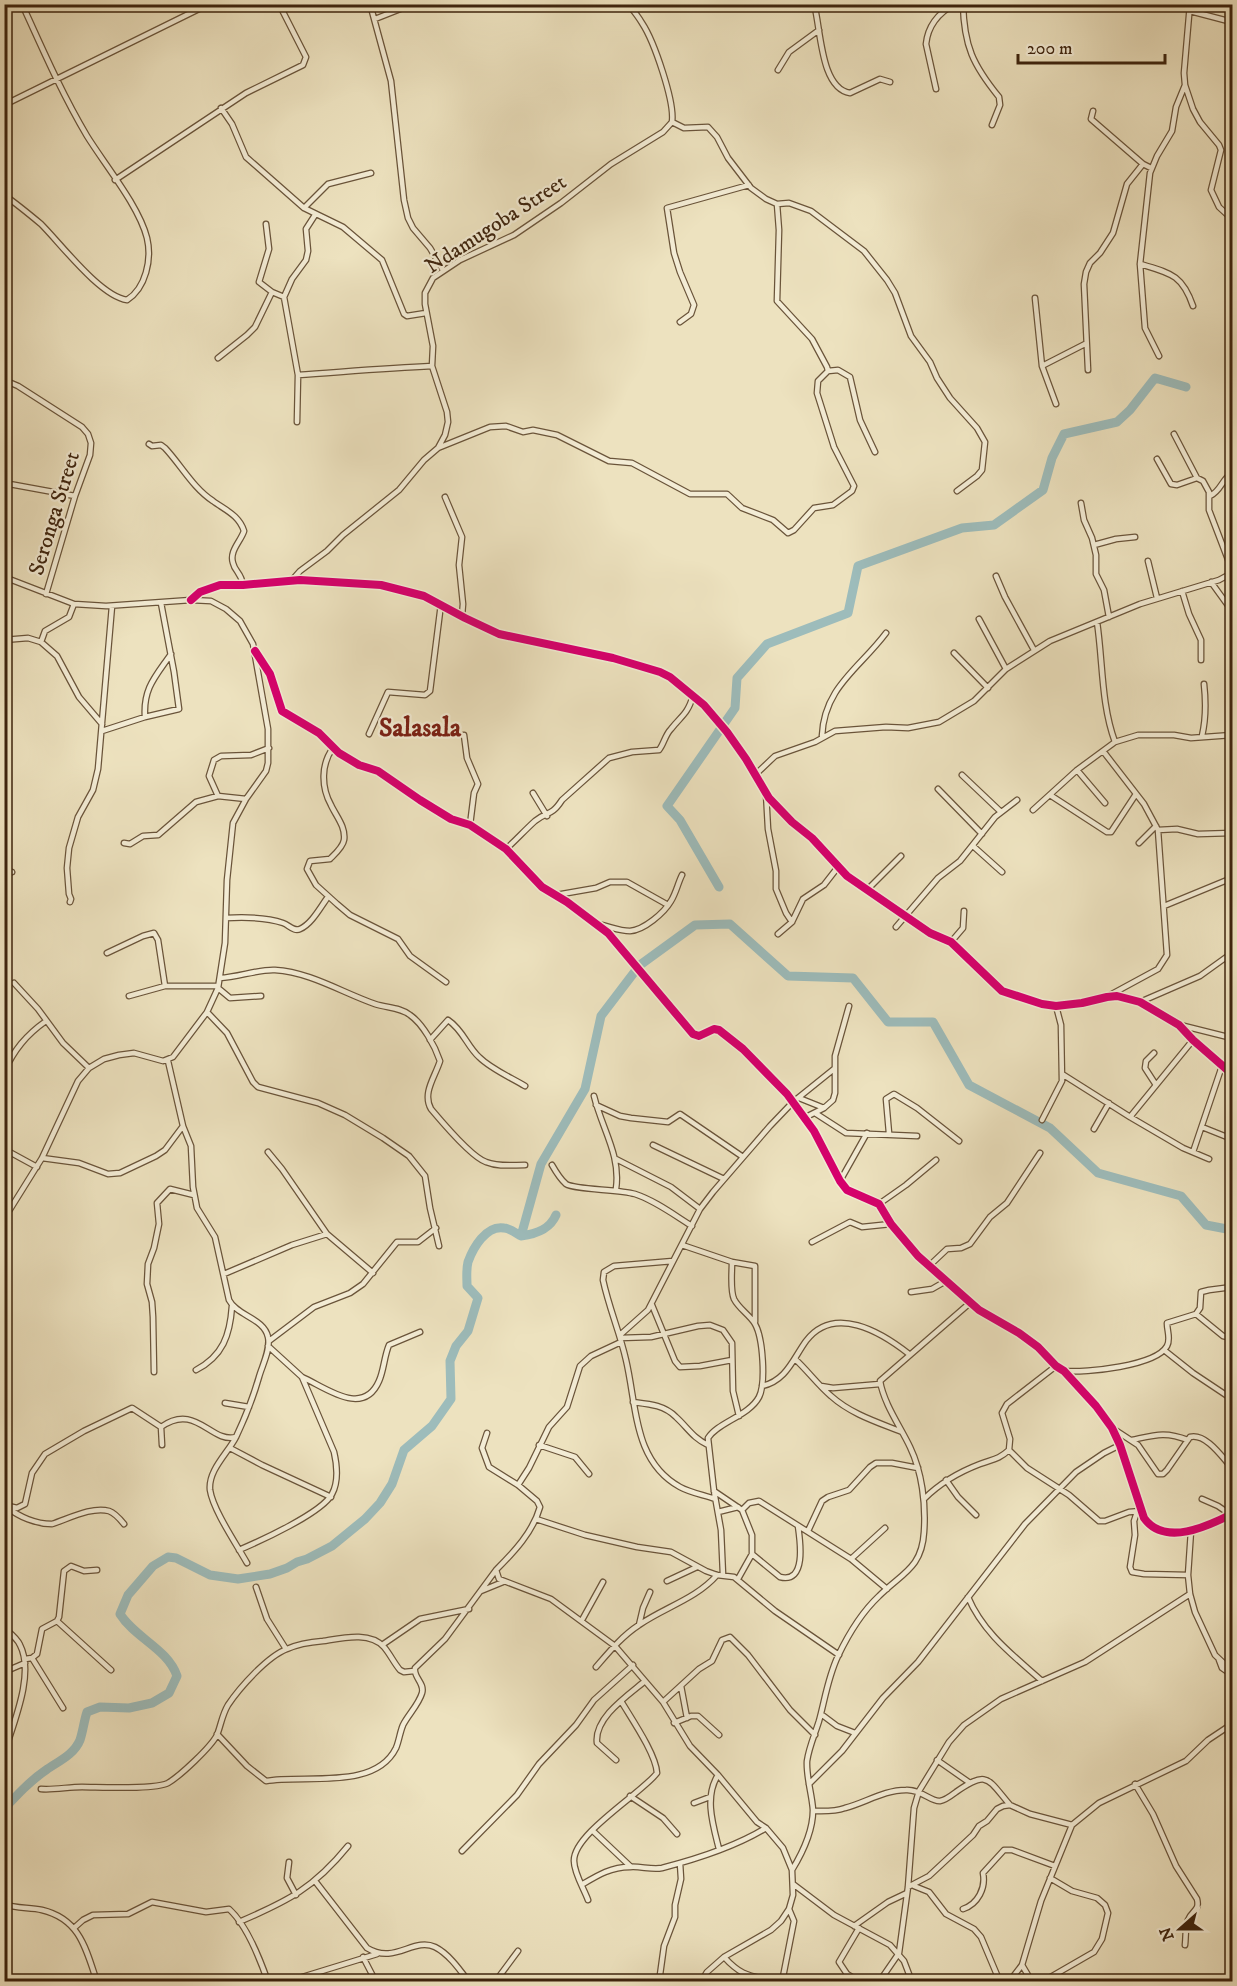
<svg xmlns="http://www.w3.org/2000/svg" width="1237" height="1986" font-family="'IM FELL DW Pica',serif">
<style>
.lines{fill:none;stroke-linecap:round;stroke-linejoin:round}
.stream{stroke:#777f76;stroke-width:1.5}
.river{stroke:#9dbcbb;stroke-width:9}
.minor-casing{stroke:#6a543a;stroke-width:7}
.minor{stroke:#f3ecd5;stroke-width:4.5}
.cycleway-casing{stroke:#f3ecd5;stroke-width:11}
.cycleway{stroke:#d6006c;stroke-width:8}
.labels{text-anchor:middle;stroke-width:4.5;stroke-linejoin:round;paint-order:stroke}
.street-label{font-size:22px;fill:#3e240e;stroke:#f3ecd5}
.quarter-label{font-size:26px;font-weight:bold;fill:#7a1f14;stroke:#f3ecd5}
</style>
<rect width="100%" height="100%" fill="#ede2bf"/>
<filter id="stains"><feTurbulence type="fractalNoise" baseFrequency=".00333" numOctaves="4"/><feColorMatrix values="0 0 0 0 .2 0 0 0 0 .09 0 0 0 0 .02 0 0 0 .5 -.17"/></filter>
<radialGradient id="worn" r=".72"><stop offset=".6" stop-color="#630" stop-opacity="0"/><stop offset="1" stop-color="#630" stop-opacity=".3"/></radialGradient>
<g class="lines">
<path class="stream" d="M4,943L8,938L6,936"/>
<path class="river" d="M719,887L680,820L667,806L735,708L737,678L767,644L848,613L858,566L962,528L994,525L1043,490L1052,458L1064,434L1117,422L1130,410L1155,378L1186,387
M640,965L695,925L730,924L788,976L853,978L888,1022H933L969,1085L1050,1128L1098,1173L1181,1196L1206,1225L1232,1230
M521,1236L541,1164L585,1089L601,1016L636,970
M4,1809C17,1795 30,1781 46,1770C57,1762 74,1755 80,1740C83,1731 84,1721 87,1712L100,1707L129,1708L152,1703L169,1693L177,1676C168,1649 135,1638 120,1614L128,1595L153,1566L168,1557L176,1558L210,1575L238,1579L270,1574L287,1568L297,1562L307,1559L332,1546L365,1519L380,1503L392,1484L404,1450L432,1426L451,1399L450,1361L456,1346L468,1331L478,1298L467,1286C467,1278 466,1270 468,1262C473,1248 486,1225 504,1228C509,1228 516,1233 521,1236C537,1234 550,1229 556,1215"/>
<g class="minor-casing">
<path id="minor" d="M370,4L391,81L404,200L408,218L413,228L430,248L443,270
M628,4C633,10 638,16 642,23C654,41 675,102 672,122
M814,4C821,28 820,88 850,93L880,79L890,82
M963,4C964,46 973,65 999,97L1000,105L992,125
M1190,4L1184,73L1185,85L1193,109L1200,122L1219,145L1221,150L1211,190L1219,207L1232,219
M1190,11L1232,22
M375,19L413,4
M778,70L789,52L819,30
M936,89L926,44C928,25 938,13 955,4
M4,105L209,4
M221,108L232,124L246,157L304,208L343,227L382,260L404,314L407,316L426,313
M1093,111L1091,119L1143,164L1151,168
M672,122L684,128L708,127L717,137L728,158L751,188L766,199L777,204L789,203L811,211L864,251L887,280L895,293L911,336L930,362L937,378L950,398L977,428L985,442L982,470L977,476L957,491
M115,180L246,93L303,65L306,57L279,4
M4,195C17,204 29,214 41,224C61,244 100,296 127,300C146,288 152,259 147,238C139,206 105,165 87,136C62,94 42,48 22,4
M304,208L328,184L371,173
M266,224L269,249L259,282L272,292L284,297
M1140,264C1170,273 1182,274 1193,306
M1035,298L1042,366
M680,322L691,314L694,305L680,272L674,253L667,208L749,185
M1159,356L1145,328L1140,264L1150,173L1157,156L1172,131L1176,107L1185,85
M218,358L247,335L255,327L272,292
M1088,370L1084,284L1086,272L1090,263L1100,253L1113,233L1127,184L1143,164
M828,371L838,370L850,377L860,420L875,452
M298,375C342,372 387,368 432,366
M4,380L18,386L82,427L88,434L91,443L90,455L75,496L46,594
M1056,404L1042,366L1085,344
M297,422L298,375L284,297L292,279L306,260L308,251L306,229L315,215
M1174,434L1197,478
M149,444L152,446L161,445L165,448C181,465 193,488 213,501C225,510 239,515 244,531C241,541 229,551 233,563C235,572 241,572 243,585
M438,448L490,427L506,426L523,432L533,430L557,435L609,461L632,463L690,494H727L742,508L773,520L788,533L794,530L814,508L833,505L852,491L854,486L834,447L817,393L818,381L828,371L827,367L812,339L777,301L779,230L777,204
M1157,459L1171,484L1177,485L1197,478L1203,481L1209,492V510L1232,570
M4,483L75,496
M1210,496C1221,491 1222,479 1232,473
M445,497L462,537L459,565L463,604L462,616
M1081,503L1084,520L1092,538L1096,555V574L1104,590L1109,617
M1094,545L1116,539L1135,537
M1148,561L1157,598
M996,576L1005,597L1034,650
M4,577L74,604L106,606L191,600L211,601L226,609L240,621L253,644L268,729V763L266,771L246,799L233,823L227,880L225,943L218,988L207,1012L173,1057L163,1061L134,1053L119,1055L104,1059L89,1068L78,1081L42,1158L4,1219
M292,580L300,571L327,551L343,535L399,490L424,460L438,448L445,435L448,422L447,412L432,366L433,346L425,304V293L433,278L460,260L514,235L561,203L611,164L663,132L672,122
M1211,582L1232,611
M1182,591L1189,614L1201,640V660
M191,600L200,592L220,585H243L300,580L381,585L424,596L465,618L499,634L613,658L660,672L670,677L704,705L727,732L746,759L769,798L792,822L812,838L847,876L930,933L951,942L1002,991L1042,1004L1056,1006L1082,1003L1107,997L1117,996L1140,1002L1179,1025L1193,1040L1232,1074
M979,619L1006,669
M4,640L28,638L41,642L57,656L79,697L102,724
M41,642L45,631L69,617L74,604
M255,651L270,674L282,711L319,733L339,753L359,765L378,771L420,800L451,819L470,825L506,849L542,887L567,902L608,933L693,1034L699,1036L714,1029L719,1030L743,1049L787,1094L814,1131L840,1181L847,1190L879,1204L891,1224L918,1256L979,1310L1019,1333L1038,1347L1056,1366L1064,1371L1096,1406L1112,1428L1120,1445L1144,1518C1165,1547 1208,1526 1232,1514
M954,653L988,688
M145,717C143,688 156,676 171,654
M102,731L145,717L179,709L174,672L161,603
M369,734L388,692L425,695L430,691L441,604
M464,735L467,758L478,784L474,793L470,825
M822,736C824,687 860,668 886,633
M1202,736C1206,719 1206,702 1204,684
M1115,742L1138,735H1174L1191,738L1232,735
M333,748C321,764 321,787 331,805C336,816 346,827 344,840C343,847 335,854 330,859L310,861L307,869L316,885L337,904L350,915L398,939L410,956L446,982
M1103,751L1144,804L1158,830L1177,829L1198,834L1232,833
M1077,770L1105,803
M756,774L775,756L815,742L835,731L886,727L908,728L939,722L974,701L1006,669L1050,641L1140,604L1219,580L1232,573
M962,775L1001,812
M938,789L982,834
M533,793L547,816
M766,793L768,829L776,871V889L786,913L792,922
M1050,795L1107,832H1111L1136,794
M218,796L209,776L214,760L221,756L251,755L269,748
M1033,810L1077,770L1115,742C1101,704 1103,662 1097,622
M124,843L130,844L143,836L158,835L196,802L218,796L246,799
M1139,843L1156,826
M973,846L1002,872
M506,849C516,840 525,830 535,821C547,811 551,817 562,800L609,758L632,752L659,750C664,744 665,735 671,729C682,715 687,715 693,696
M4,874L12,872
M867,890L901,856
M556,895L596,888L610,882H627L668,905
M70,902L71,899L69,894L67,868L69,848L78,817L93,790L98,769L112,606
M1164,906L1232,878
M226,918C245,917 266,917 283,923C289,925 294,932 300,929C312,924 321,906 328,897
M602,925C611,927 620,931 630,931C644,930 664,913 671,901C676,893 678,883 682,875
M896,927L938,878L960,861L995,817L1017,800
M778,934L792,922L803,899L824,885L838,867
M951,942L963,928L964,911
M107,953L143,936L154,933L158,940L165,986
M220,978C238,977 260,969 275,970C310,972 343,993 375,1004C387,1008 400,1007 410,1015C423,1024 435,1046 440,1061C435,1077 422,1093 431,1109C442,1122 471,1157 486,1162C498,1167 512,1165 525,1165
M14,983L38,1009L63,1043L89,1068
M218,988L230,998L261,996
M1110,995L1158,969L1167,955L1158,830
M129,996L165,986H218
M1140,1002L1200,976L1232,953
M207,1012L227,1033L253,1082L258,1087L318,1103L345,1115L383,1138L409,1156L425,1176L430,1208L439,1246
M1180,1025L1232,1038
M430,1040L448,1020C463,1030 467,1046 479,1057C491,1069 510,1077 525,1086
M1154,1053L1146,1061L1145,1068L1156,1085
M4,1072C14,1050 26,1035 46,1021
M1062,1074L1130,1117L1183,1148L1209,1159
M594,1096C602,1129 621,1155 616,1189
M799,1098L824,1108
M596,1105L620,1116L631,1118L668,1122L680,1114L743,1157
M815,1113L846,1133L917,1136
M1130,1117L1193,1040
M804,1118L824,1108L833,1100L835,1093V1056L849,1006
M1042,1120L1062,1081L1061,1025L1056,1006
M183,1126L191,1146L193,1187L197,1208L215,1237L229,1300C237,1316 264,1318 268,1337C271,1349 262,1366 259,1377C253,1398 245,1418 236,1437C228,1453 208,1470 210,1490C213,1510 237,1545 247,1563
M1202,1127L1232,1139
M1094,1129L1109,1103
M889,1133L886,1099L894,1094L917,1108L959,1141
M653,1145L724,1179
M4,1149L37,1167
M268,1152L282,1169L327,1234
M1193,1152L1222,1066
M42,1158L79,1163L108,1174L120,1173L156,1156L165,1150L183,1126L168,1061
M616,1159L671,1187L700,1209
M552,1165C556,1172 560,1179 566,1184C575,1190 619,1189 635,1194C656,1201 674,1215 692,1226
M840,1181L867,1133
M879,1204L906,1185L936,1160
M812,1242L850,1222L862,1227L891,1224
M682,1245L732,1262L755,1266V1322
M673,1261L614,1266L604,1272L603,1280C609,1308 620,1333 626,1360C637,1406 633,1461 680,1487C691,1493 704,1495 715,1499
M929,1266L947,1249L961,1248L970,1244L990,1217L1007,1203L1040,1153
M224,1274L292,1245L327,1234L373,1273
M911,1292L932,1289L946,1281
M652,1305L675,1361L680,1367L700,1366L732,1360
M1196,1314L1223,1336L1232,1338
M620,1335L648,1310L700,1209L713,1192L770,1126L793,1102L834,1069
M620,1338L651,1337L698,1326L710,1325L723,1330L732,1343L733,1391L739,1416
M269,1341L314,1307L350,1293L363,1284L397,1242H418L436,1228
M1164,1350L1193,1373L1232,1399
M795,1359C808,1371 818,1385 831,1396C851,1414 877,1422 902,1432
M196,1370C223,1356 230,1335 232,1306
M1064,1371C1086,1373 1156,1366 1167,1346C1171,1339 1167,1331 1167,1323L1196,1314L1200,1308L1201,1292L1209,1290L1232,1287
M154,1372L153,1317L152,1302L147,1284L148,1264L154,1248L159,1224L157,1203L170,1189L194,1195
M302,1377C325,1387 363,1418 379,1381C384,1370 384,1357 389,1345L420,1332
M762,1386C786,1381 793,1359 806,1341C834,1304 881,1332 909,1354
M821,1386L833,1388L880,1384
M633,1402C649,1404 664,1405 676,1417C688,1428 693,1438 708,1445
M225,1403L249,1407
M1112,1428L1138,1445L1158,1474H1163L1167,1470L1190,1437C1206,1433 1222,1457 1232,1468
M487,1433L482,1448L489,1467L518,1485L537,1501L540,1507C533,1532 514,1552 496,1570L499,1579L551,1599L615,1646L663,1702L690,1746L718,1775L757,1822L766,1828L783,1848L792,1870L793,1895L789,1909L781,1921L771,1930L724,1957L707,1972L701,1982
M1132,1440C1155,1435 1165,1431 1188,1440
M162,1445L161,1427C196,1402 211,1444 236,1437
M539,1445L575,1457L589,1474
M230,1448L262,1465L331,1497
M1009,1450L1027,1468L1069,1495L1099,1521H1105L1129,1512L1141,1511
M946,1480L958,1497L976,1515
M518,1485L529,1468L549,1427L567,1407L580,1366L591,1356L621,1342
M714,1491L742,1510L752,1535V1554L738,1579
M924,1499C940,1483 959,1472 980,1464C993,1459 998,1460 1009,1450L1010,1439L1002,1413L1007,1404L1056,1366
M1202,1499L1218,1506L1231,1515
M4,1505L17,1508L25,1504L32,1473L45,1454L84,1431L132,1408L161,1427
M7,1507C19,1517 36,1524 52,1524C68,1519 92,1506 109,1511C115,1513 120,1519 124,1524
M742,1510L749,1503L759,1501L851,1559L887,1589
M718,1512L738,1507
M1137,1512L1134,1521L1135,1535L1130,1567L1132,1572L1144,1574L1188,1575
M536,1519L585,1535L637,1547L671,1552L706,1571L717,1575L734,1577L775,1611L839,1655
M808,1531L822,1501L828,1497L849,1490L870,1467L876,1463H892L918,1468
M1191,1531L1188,1575L1190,1594L1195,1612L1215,1655L1232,1671
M239,1550C260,1541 322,1513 332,1494C339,1481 337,1465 334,1452L302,1377L268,1346
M752,1554L780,1577C807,1584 800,1540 798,1526
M851,1559L885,1528
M723,1575L721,1530L714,1491L708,1438C718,1422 749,1416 759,1397C766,1383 763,1338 755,1324C750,1315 739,1309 734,1299C730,1290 732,1272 732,1262
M667,1581L697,1567
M256,1587L267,1619L286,1649
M481,1591L503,1582
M968,1597C983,1633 1014,1656 1042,1681
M582,1620L603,1582
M57,1621L111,1670
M639,1625L643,1608L650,1592
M4,1628C10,1633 17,1638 20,1645C35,1674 13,1724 4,1754
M382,1645L420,1619L469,1609
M32,1658L63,1708
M25,1659L32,1658L37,1654L42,1629L57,1621L59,1617L64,1571L71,1566L84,1571L97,1570
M1219,1660L1222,1668L1232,1675
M596,1667C609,1652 622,1636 639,1625C665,1607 696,1599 717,1575
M4,1672L25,1663
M681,1686L687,1718
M663,1702L699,1669L712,1661L722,1640L730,1637L748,1655L790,1710L815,1735
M821,1714L837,1726L855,1733
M674,1723L691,1716H698L719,1735
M217,1734L247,1766L266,1781C304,1774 375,1791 396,1748C399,1741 400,1732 403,1725C408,1715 419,1704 422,1693C425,1683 413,1677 415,1668L445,1639L496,1570
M616,1760L597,1743C594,1718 627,1696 645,1681
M937,1760L970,1783
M718,1775C704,1797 713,1825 719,1849
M809,1784L842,1751L883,1698L918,1662L1025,1524L1076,1472L1104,1453L1120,1445
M1135,1784L1153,1814L1176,1866L1197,1899C1200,1911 1192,1910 1188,1920C1185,1927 1186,1937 1185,1945
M41,1789C55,1790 68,1787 82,1787C99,1787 155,1790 168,1783C180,1776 211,1747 217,1735C221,1725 222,1715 228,1705C240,1687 268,1656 287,1649C298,1644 311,1642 323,1641C342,1638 370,1631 384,1647C390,1654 394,1663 400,1670L404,1672L414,1671
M630,1796L663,1818L677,1834
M694,1803L710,1797
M813,1811C824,1811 834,1812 845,1808C865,1803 884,1790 906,1790C921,1789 931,1802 940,1801C946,1800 952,1795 956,1792C988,1770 987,1778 1010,1805
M593,1831L630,1866
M462,1851L517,1795L539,1764L576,1725L594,1700L633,1665
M289,1862L287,1878L296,1895
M792,1870C803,1852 813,1832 813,1810C812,1794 806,1777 807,1761C809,1747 815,1734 819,1721C825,1699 828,1677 838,1656C848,1635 862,1612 879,1596C902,1573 922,1568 924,1532C926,1504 922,1472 910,1447C900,1426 884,1404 880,1381L971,1302
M315,1881L367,1948C395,1965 413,1937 435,1947C449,1954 460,1970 469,1982
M583,1884C598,1875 611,1867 630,1867C640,1866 652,1870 662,1868C697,1859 735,1847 766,1828
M793,1884L834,1915L890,1945L904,1961L912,1982
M914,1886L929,1892L946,1914L974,1929L981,1937L1000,1982
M908,1887L929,1876L973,1835L979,1826L987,1821L997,1809L1003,1806L1010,1805L1030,1814L1072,1825
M588,1900C584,1889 574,1873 574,1861C573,1834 642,1793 657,1773C656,1754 631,1718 621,1701
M4,1904C16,1909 30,1907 42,1910C80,1919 86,1949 97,1982
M963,1909C978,1904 986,1888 983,1873L1004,1850H1012L1055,1866
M239,1922C288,1901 314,1888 348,1846
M854,1926L888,1902L907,1893
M74,1928L83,1920L93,1915L128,1914L152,1902L206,1912L229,1909C247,1925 260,1959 268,1982
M859,1928L839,1962L847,1974L860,1982
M363,1957L376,1982
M724,1957C744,1979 752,1975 778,1982
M1022,1965L1032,1982
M23,1982V1979
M286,1982L377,1954
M495,1982L518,1951
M659,1982L664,1946L675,1917V1905L681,1879L680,1863
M782,1982L794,1921L789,1909
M879,1982L899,1953L908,1887L914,1808L919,1791L949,1742L964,1725L1001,1699L1085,1662L1190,1594
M1009,1982L1022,1965L1041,1901L1072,1825L1099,1803L1186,1761L1208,1740L1232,1724
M1042,1982L1094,1952L1102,1939L1108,1913L1105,1905L1097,1898L1072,1891L1050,1878"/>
</g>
<use href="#minor" class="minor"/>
<g class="cycleway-casing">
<path id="cycleway" d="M191,600L200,592L220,585H243L300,580L381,585L424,596L465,618L499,634L613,658L660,672L670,677L704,705L727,732L746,759L769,798L792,822L812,838L847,876L930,933L951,942L1002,991L1042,1004L1056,1006L1082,1003L1107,997L1117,996L1140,1002L1179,1025L1193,1040L1232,1074
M255,651L270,674L282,711L319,733L339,753L359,765L378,771L420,800L451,819L470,825L506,849L542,887L567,902L608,933L693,1034L699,1036L714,1029L719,1030L743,1049L787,1094L814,1131L840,1181L847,1190L879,1204L891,1224L918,1256L979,1310L1019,1333L1038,1347L1056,1366L1064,1371L1096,1406L1112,1428L1120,1445L1144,1518C1165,1547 1208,1526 1232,1514"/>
</g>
<use href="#cycleway" class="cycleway"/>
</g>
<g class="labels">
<g class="street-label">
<text transform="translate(495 223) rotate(-33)" y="8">Ndamugoba Street</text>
<text transform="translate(53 513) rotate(-73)" y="8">Seronga Street</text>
</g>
<g class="quarter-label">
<text x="420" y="736">Salasala</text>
</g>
</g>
<rect width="1237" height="1986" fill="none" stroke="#ede2bf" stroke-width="24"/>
<rect x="6" y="6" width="1225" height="1974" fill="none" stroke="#3e240e" stroke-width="3"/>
<rect x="12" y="12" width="1213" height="1962" fill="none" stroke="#3e240e" stroke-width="1.5"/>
<g transform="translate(1180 1929) rotate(249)" stroke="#f3ecd5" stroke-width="4.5" paint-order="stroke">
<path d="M0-4.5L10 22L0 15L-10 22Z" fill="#3e240e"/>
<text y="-9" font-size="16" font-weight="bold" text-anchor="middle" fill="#3e240e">N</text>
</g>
<path d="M1018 54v9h147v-9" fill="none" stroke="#3e240e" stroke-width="3"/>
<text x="1027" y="54" font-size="18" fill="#3e240e" stroke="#f3ecd5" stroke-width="4.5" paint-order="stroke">200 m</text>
<rect width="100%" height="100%" filter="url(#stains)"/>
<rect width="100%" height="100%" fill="url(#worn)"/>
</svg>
